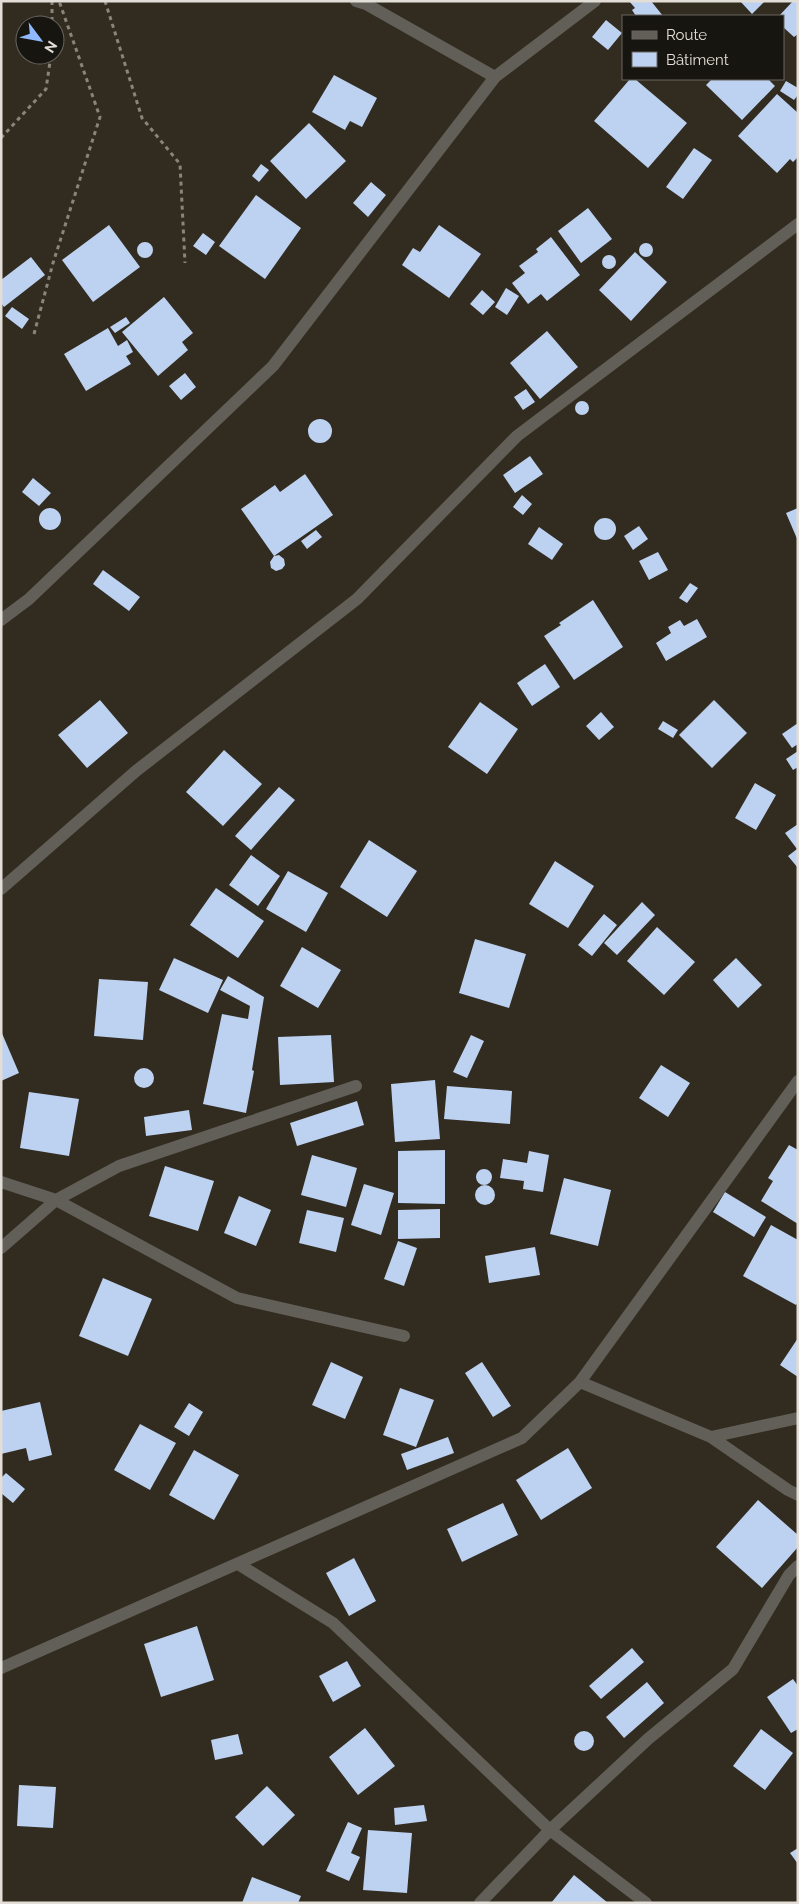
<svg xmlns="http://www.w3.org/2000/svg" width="799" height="1904" font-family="Raleway,sans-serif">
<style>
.building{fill:#bdd1f1}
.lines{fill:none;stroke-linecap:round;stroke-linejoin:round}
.path{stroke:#8a857b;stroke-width:3;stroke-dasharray:4 4;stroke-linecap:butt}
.minor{stroke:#625f59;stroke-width:12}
</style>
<rect width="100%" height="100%" fill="#322c20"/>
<path class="building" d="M629,1H651L663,16H636L632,10L635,8Z
M740,1H765L752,14Z
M793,1H798V34L794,37L783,27V16H779Z
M606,20L622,33L608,50L592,37Z
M334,75L377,98L362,127L350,121L345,130L312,112Z
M630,79H635L687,123L648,168L594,121Z
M712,79H768L775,86L742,120L706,85Z
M786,81L798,88V95L794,100L780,91Z
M777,94L798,113V157L793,162L790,159L777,173L738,136Z
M309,123L346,161L306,199L270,161Z
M694,148L712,160L683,199L666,187Z
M261,164L269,170L259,182L252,176Z
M371,182L386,195L368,217L353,203Z
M256,195L301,228L265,279L219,246Z
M588,208L612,239L581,263L558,231Z
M109,225L140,267L93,302L62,260Z
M439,225L481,254L449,298L402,265L413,248L420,252Z
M203,233L215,242L206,255L193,246Z
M551,237L580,275L547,301L541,294L528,304L512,283L525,273L519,266L538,252L536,249Z
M137 250a8 8 0 1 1 16 0a8 8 0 1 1-16 0Z
M639 250a7 7 0 1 1 14 0a7 7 0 1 1-14 0Z
M635,252L667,282L631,321L599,290Z
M602 262a7 7 0 1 1 14 0a7 7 0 1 1-14 0Z
M31,257L45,275L4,307L1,303V280Z
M506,288L519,296L507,315L495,307Z
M482,290L495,302L483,315L470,304Z
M164,297L193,333L182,342L188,350L158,376L122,332Z
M12,307L29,319L22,329L5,316Z
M126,317L130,323L115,333L110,327Z
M108,328L118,346L127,340L133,352L126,356L131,364L86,391L64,354Z
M547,331L578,367L540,399L510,363Z
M185,373L196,387L181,400L169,386Z
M526,389L535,402L523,410L514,397Z
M575 408a7 7 0 1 1 14 0a7 7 0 1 1-14 0Z
M308 431a12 12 0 1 1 24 0a12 12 0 1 1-24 0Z
M530,456L543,474L515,493L503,475Z
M305,474L333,515L274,556L279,555L284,559L285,565L282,569L276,571L271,568L270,562L274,556L241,509L275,485L280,492Z
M33,478L51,493L39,506L22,492Z
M522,495L532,504L523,515L513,507Z
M39 519a11 11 0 1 1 22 0a11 11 0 1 1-22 0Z
M798,508V541L786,513Z
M594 529a11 11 0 1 1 22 0a11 11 0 1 1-22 0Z
M639,526L648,539L633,550L624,536Z
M539,527L563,544L552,560L528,544Z
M316,530L322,537L307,549L301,541Z
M658,552L668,570L649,580L639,561Z
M103,570L140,597L129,611L93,584Z
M690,583L698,588L687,603L679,598Z
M593,600L623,647L574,680L544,636L561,625L559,623Z
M697,619L707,637L666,661L656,643L671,633L668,627L680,620L684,626Z
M545,664L560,687L532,706L517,683Z
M100,700L128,733L87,768L58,735Z
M714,700L747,733L712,768L679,735Z
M480,702L518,729L487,774L448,747Z
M601,712L614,727L599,740L586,726Z
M663,721L678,730L673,738L658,729Z
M798,723V744L792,748L782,734Z
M224,750L262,784L223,826L186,792Z
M798,751V767L793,770L786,759Z
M755,783L776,795L756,830L735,818Z
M279,787L295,800L251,850L235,836Z
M798,824V868L788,856L797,849L785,833Z
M369,840L417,871L387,917L340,887Z
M251,855L280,876L258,906L229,885Z
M555,861L594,886L568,928L529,904Z
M288,871L328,893L306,932L266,909Z
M216,888L264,921L238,958L190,925Z
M642,902L655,915L617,955L604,943Z
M604,914L617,925L592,956L578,945Z
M657,927L695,962L664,995L627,961Z
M475,939L526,954L509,1008L459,993Z
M302,947L341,970L318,1008L280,986Z
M174,958L223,980L208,1013L159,990Z
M736,958L762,985L738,1008L713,980Z
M228,976L264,997L252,1070L254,1071L246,1113L203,1104L222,1014L248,1019L250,1006L220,990Z
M99,979L148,982L143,1040L94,1036Z
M1,1031L19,1073L1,1081Z
M331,1035L334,1082L280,1085L278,1037Z
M471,1035L484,1041L467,1078L453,1072Z
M661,1065L690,1083L668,1117L639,1098Z
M134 1078a10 10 0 1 1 20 0a10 10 0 1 1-20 0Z
M435,1080L440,1139L395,1142L391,1084Z
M447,1086L512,1091L510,1124L444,1119Z
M29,1092L79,1099L69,1156L20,1148Z
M357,1101L364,1125L297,1146L290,1123Z
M189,1110L192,1130L146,1136L144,1117Z
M789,1145L798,1150V1224L761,1201L773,1181L768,1178Z
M445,1150V1204L398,1203V1151Z
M529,1151L549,1155L543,1192L523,1189L524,1181L500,1178L503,1159L527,1163Z
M312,1155L357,1168L346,1207L301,1195Z
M165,1166L214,1181L198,1231L149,1216Z
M476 1177a8 8 0 1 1 16 0a8 8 0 1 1-16 0Z
M564,1178L611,1190L598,1246L550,1234Z
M364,1184L394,1193L381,1235L351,1225Z
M475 1195a10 10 0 1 1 20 0a10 10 0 1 1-20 0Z
M725,1192L766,1217L754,1237L713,1212Z
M239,1196L271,1210L256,1246L224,1233Z
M440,1209V1238L398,1239V1210Z
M307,1210L344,1218L336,1252L299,1243Z
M771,1225L798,1240V1302L796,1305L743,1276Z
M398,1241L417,1248L404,1286L384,1279Z
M535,1247L540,1275L489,1283L485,1256Z
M103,1278L152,1299L128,1356L79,1336Z
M798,1338V1377L780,1365Z
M331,1362L363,1377L345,1419L312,1405Z
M482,1362L511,1406L493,1417L465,1373Z
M400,1388L434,1400L416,1447L383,1435Z
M40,1402L52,1455L29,1461L26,1448L1,1454V1411Z
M189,1403L203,1412L189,1436L174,1427Z
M140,1424L176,1443L150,1490L114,1470Z
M448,1437L454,1453L407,1470L401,1454Z
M568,1448L592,1488L541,1520L516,1480Z
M194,1450L239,1475L214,1520L169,1495Z
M6,1473L25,1489L13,1503L1,1493V1478Z
M758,1500L798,1535V1547L762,1588L716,1547Z
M503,1503L518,1535L462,1562L447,1529Z
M354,1558L376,1601L349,1616L326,1573Z
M197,1626L214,1680L161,1697L144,1644Z
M632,1648L644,1662L601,1699L589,1686Z
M347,1661L361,1686L333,1702L319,1676Z
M793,1679L798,1686V1729L791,1733L767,1697Z
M647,1682L664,1703L624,1738L606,1717Z
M365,1728L395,1766L358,1795L329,1757Z
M761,1729L793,1753L765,1790L733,1766Z
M574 1741a10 10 0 1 1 20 0a10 10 0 1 1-20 0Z
M238,1734L243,1754L215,1760L211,1740Z
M19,1785L56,1787L53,1828L17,1826Z
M267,1786L295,1815L263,1846L235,1817Z
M424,1805L427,1821L395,1825L394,1808Z
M348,1822L362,1828L351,1853L360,1857L349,1881L326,1871Z
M368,1830L412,1833L407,1893L363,1890Z
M798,1848V1864L790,1853Z
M574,1875L608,1903H551Z
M252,1877L301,1896L298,1903H242Z"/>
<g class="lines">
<path class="path" d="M52,1V25
M105,1L142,118L180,164L185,263
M1,138L46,89L51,55
M34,334L53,263L100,117L59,1"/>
<path class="minor" d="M356,1L366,4L495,77
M1,620L29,599L273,366L495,77L595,1
M1,889L136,771L357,599L517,436L798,224
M1,1182L56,1200L237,1298L404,1336
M1,1248L56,1200L119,1166L356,1086
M580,1382L711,1437L788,1490L798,1495
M711,1437L798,1418
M238,1564L333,1623L550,1830L646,1903
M1,1668L522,1438L580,1382L798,1081
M480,1903L550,1830L648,1739L733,1669L789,1575L798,1566"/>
</g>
<rect width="799" height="1904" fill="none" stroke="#e2ded7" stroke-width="5"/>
<rect x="622" y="15" width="162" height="65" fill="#171510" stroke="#686560"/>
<rect x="632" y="31" width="25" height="8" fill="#625f59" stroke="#686560"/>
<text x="666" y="40" font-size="15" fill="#e2ded7">Route</text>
<rect x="632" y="52" width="25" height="15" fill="#bdd1f1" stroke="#686560"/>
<text x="666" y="65" font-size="15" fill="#e2ded7">Bâtiment</text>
<g transform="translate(40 40) rotate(122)"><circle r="24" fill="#171510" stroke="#686560"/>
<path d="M0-4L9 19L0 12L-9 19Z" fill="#8fb8fd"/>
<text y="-8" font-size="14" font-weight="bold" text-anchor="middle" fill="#e2ded7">N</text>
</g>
</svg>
